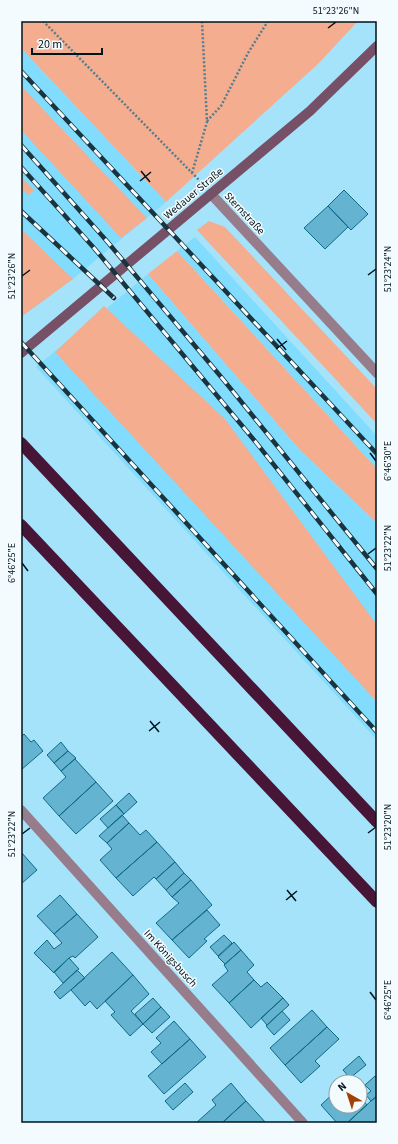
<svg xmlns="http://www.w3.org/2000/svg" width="398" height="1144" font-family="'Source Sans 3',sans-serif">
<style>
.built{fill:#82dcfd}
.green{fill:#f4ad8f}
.building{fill:#64b3d0;stroke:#0e6a85}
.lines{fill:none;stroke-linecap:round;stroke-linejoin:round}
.path{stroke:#547e8e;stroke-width:2.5;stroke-dasharray:2 2;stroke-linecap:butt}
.street{stroke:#977c8b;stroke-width:10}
.secondary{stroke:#765066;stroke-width:10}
.highway{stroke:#471536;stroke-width:12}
.rail-casing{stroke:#19343e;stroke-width:4.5}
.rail{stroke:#f3fbfe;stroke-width:3;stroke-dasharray:9;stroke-linecap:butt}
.ticks{fill:none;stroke:#00141c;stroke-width:1.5}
.labels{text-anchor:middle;stroke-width:3;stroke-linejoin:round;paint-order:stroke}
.street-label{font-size:11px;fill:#00141c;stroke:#f3fbfe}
.neatline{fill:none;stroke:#00141c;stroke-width:1.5}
.ticks-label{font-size:10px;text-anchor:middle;fill:#00141c}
</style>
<rect width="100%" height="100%" fill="#a5e3fb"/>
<path class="built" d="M21,48L166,202L73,279L21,317Z
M195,237L377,436V469L177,251Z
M148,274L300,450L377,523V740L36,367Z"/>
<path class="green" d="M21,21H358L318,64L166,202L21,48Z
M21,86L147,218L121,238L21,130Z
M21,177L34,190L28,195L21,188Z
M209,221L225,227L377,389V424L197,230Z
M21,229L73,279L21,317Z
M177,251L377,469V523L300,450L148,274Z
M104,306L225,419L377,625V702L55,352Z"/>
<path class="building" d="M344,190L368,214L351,230L328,206Z
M328,206L348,227L325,249L304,228Z
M24,734L31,742L34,740L43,751L21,770V737Z
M61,742L68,751L54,763L47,755Z
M68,751L76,758L61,771L54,763Z
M75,759L96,782L59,816L43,798L66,777L61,771Z
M96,782L113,801L76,834L59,816Z
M129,793L137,802L124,814L116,805Z
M116,805L124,814L108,828L100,819Z
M122,815L129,823L107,843L99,836Z
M129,823L140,835L146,830L157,842L116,878L100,860L112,849L107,843Z
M157,842L175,862L156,879L154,877L133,896L116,878Z
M21,852L37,870L21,884Z
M175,862L184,873L166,890L156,879Z
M184,873L191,880L172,897L166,890Z
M191,880L212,905L172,940L156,923L179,903L172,897Z
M60,895L77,914L54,934L37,916Z
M207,910L220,925L204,939L207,941L189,958L172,940Z
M77,914L98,937L75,958L73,956L69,958L54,973L34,953L47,940L54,949L62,943L54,934Z
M224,935L232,943L218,956L210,947Z
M234,942L241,950L225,964L218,957Z
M241,950L254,965L247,972L254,980L229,1003L212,985L228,971L224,965Z
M112,952L133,975L97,1009L90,1001L85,1006L71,990Z
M69,958L79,969L63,983L54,972Z
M77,970L85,978L60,999L54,992Z
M133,975L149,994L131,1011L143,1024L130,1036L111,1015L115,1012L105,1001Z
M254,980L261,987L267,982L283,998L251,1028L229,1003Z
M153,998L161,1007L143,1024L135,1014Z
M283,998L289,1005L267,1025L261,1018Z
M161,1007L170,1017L152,1033L143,1024Z
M312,1010L327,1027L285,1065L270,1048Z
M282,1011L290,1020L274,1035L266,1026Z
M174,1021L190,1039L162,1064L151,1052L161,1043L156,1038Z
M327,1027L339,1039L315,1061L320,1066L301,1083L285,1065Z
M190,1039L206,1057L164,1094L148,1076Z
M359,1056L366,1065L350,1078L343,1070Z
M375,1076L377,1079V1096L371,1101L366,1095L371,1091L365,1085Z
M185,1083L193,1092L173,1110L165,1101Z
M231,1083L246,1101L222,1123H196L216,1105L212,1100Z
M336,1091V1106H360V1097L367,1105L347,1123H337L321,1105Z
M377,1096V1123H347L371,1101Z
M246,1101L266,1123H222Z"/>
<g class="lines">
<path class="path" d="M43,21L200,181
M207,121L221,106L248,53L268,21
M192,173L207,122L202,21"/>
<path class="street" d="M211,194L377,373
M21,810L303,1123"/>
<path class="secondary" d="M21,353L310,111L377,46"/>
<path class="highway" d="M21,443L377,822
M21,525L377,902"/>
<g class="rail-casing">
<path id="rail" d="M21,71L377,454
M21,145L105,239L222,378L377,569
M21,167L94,248L254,440L377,594
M21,211L114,298
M21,342L377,732"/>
</g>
<use href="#rail" class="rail"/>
</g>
<path class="ticks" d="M328,28L336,22M141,171L150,182M140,181L151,172M368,275L376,269M22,276L30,270M277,339L286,350M276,349L287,341M370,453L376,461M368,554L376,548M22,563L28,571M150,721L159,732M149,731L160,722M368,833L376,827M22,834L30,828M287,890L296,901M286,900L297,891M370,992L376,1000"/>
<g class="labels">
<g class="street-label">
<text transform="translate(193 193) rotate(-40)" y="4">Wedauer Straße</text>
<text transform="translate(245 213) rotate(47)" y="4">Sternstraße</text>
<text transform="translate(171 958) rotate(48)" y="4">Im Königsbusch</text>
</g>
</g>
<rect width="398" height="1144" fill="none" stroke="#f3fbfe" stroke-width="44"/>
<g transform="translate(348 1094) rotate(321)"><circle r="19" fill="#f3fbfe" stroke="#929fa4"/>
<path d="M0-3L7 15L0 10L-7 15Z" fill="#a34004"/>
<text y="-6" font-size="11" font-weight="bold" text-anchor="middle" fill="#00141c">N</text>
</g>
<path d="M32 48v6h70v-6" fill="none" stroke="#00141c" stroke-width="2"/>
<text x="38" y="48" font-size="12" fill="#00141c" stroke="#f3fbfe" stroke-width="3" paint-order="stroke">20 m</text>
<rect x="22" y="22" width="354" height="1100" class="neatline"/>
<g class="ticks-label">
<text x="336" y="14">51°23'26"N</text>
<text transform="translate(387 269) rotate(-90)" y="4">51°23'24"N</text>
<text transform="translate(11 276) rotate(-90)" y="4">51°23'26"N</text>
<text transform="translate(387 461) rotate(-90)" y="4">6°46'30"E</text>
<text transform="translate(387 548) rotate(-90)" y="4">51°23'22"N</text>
<text transform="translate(11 563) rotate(-90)" y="4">6°46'25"E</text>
<text transform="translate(387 827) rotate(-90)" y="4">51°23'20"N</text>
<text transform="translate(11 834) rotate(-90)" y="4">51°23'22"N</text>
<text transform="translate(387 1000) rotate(-90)" y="4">6°46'25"E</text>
</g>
</svg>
